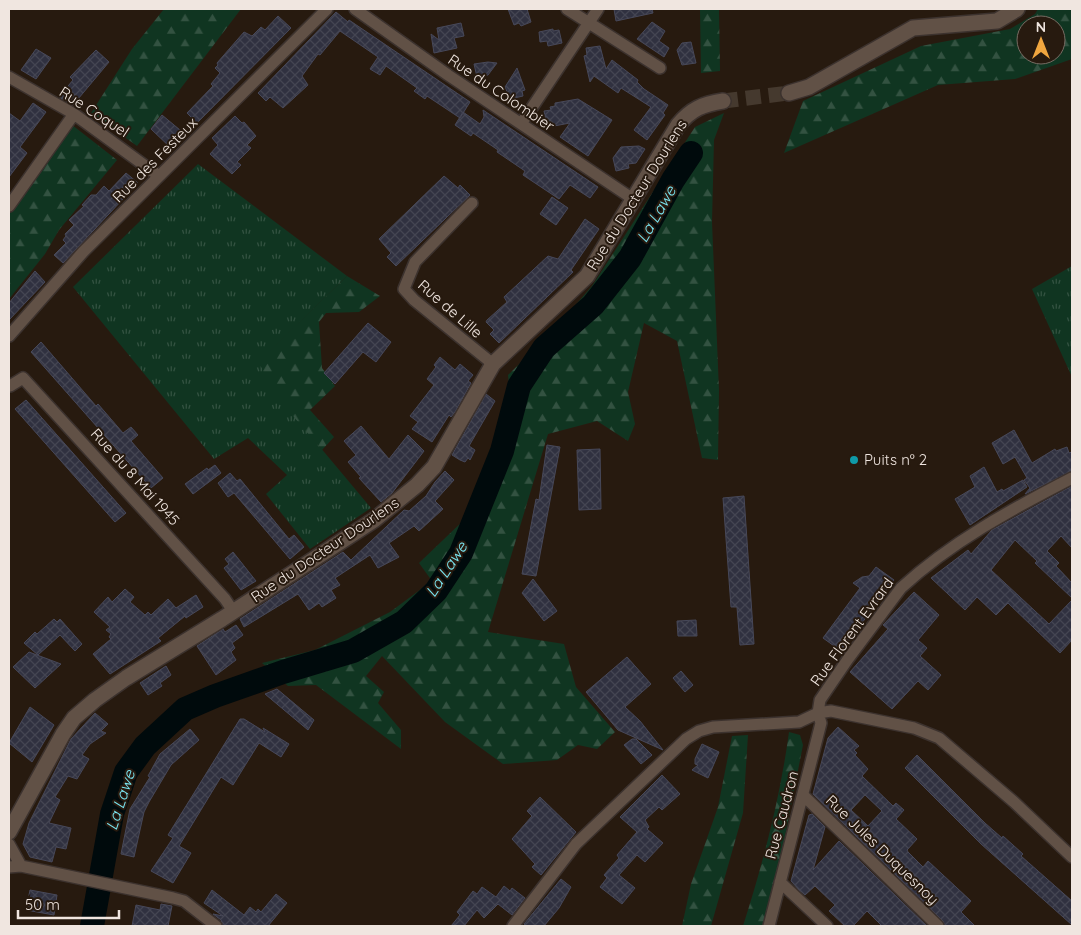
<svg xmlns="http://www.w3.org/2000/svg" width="1081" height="935" font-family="Quicksand,sans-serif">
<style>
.grass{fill:url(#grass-tufts)}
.forest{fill:url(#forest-firs);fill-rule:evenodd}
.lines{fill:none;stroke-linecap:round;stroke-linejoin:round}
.river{stroke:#000a0c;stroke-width:24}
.building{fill:url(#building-cross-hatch);stroke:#474859;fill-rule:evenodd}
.secondary-tunnel{stroke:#45392e;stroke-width:15;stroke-dasharray:15 8;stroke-linecap:butt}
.street-casing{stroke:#3c322e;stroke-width:14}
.secondary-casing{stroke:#3c322e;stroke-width:18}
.street{stroke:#615146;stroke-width:11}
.secondary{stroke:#615146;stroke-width:15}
.culture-dot{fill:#0f9aa8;stroke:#271a0f;stroke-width:2}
.labels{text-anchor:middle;stroke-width:4;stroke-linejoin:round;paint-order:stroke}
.street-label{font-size:15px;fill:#f0e6e0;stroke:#271a0f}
.poi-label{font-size:15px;fill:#f0e6e0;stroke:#271a0f;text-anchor:start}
.water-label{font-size:16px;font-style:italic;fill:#7be9f6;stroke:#271a0f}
</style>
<defs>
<pattern id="grass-tufts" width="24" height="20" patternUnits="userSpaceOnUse" patternTransform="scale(1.25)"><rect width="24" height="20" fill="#103521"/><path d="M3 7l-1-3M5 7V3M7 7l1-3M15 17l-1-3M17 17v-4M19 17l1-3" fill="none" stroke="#335241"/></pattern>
<pattern id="forest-firs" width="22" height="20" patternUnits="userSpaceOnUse" patternTransform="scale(1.25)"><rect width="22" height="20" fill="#103521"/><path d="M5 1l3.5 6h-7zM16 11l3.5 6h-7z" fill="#335241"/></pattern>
<pattern id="building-cross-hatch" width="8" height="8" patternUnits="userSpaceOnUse" patternTransform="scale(1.25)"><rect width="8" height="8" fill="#303140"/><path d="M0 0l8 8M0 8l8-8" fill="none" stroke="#444552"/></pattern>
</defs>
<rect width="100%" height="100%" fill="#271a0f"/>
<path class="grass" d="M198,164L347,276L259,362L289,410L371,508L310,549L266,494L287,475L248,438L214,459L73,287Z
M1072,266V377L1032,289Z"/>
<path class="forest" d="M164,9H241L137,146L91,113L132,49Z
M700,9H719L720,71L701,73Z
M1038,9H1072V59L1015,79L938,85L784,153L803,101L921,46L1010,29L1035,14ZM1026,25H1056V55H1026Z
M724,113L714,140L712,222L719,390L718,460L702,458L677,341L644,323L628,392L635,424L628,441L597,421L548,434L488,632L564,644L576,687L615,732L597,749L578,745L557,760L503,764L445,722L382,656L366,676L384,692L378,703L401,730V749L316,685L288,686L262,663L315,650L390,612L432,581L419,563L466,518L515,444L508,375L554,330L592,286L695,127Z
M67,121L117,160L59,230L45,254L9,299V206Z
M347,276L380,296L359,312L326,313L319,322L322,368L335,386L310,410L334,437L322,450L288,410L258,362Z
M789,732L800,735L803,745L777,877L764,926H743C763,863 780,799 789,732Z
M748,735L743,813L711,926H682L691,884L718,807L732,736Z"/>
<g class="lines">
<path class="river" d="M92,926L112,814L126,772L145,746L185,709L215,696L283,672L353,651L404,622L436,591L461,553L502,451L519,386L544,348L593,305L630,258L673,180L691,153"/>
</g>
<path class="building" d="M508,9H527L531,22L521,26L519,23L514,25Z
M614,9H652L653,13L616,21Z
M336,12L348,22L349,20L470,102L460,118L427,96L425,99L414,91L417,88L386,66L380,75L370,69L378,57L340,31L320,55L318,54L302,76L308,85L283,108L270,97L266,101L258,93Z
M278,16L291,28L197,123L187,113L213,86L211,84L220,73L215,68L218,65L217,63L244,32L252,36L261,27L265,30Z
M652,22L665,31L659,41L669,48L664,57L637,39Z
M461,23L464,36L454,38L457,48L434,53L431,34L439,40L437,28Z
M553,29V31L559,30L562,43L548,46L547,41L540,42L539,32Z
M691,42L696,63L682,65L677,50L682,43Z
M600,46L606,69L612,60L638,80L637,82L644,89L668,105L663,113L665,115L647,140L634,130L651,107L621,88L618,93L594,76L590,82L584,56L587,55L586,48Z
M36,49L51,58L36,79L21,70Z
M96,50L109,62L73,105L59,97L73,80L70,77Z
M488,62L497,63L488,75L477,77L474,64Z
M517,68L525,90L522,91L523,96L510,99L505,87Z
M578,99L612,120L588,156L560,137L570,123L554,126L553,123L547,124L544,111L551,110L550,107L555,106V103Z
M33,103L46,112L20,147L27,153L9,177V113L20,121Z
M483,110L598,187L590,198L570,185L559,199L523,175L525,171L497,152L498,150L473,133L471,136L455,125L463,112L480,124L484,117Z
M162,115L186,135L172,149L151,129Z
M235,116L242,123L244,122L256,136L247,145L251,148L237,162L241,165L232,174L210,154L218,145L212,138Z
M639,146L645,149L636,163L628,164L629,168L616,171L613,158L621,147Z
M126,173L138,183L63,263L54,255L66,243L63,240L66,236L65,234L74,225L69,220L84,206L82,205L91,195H96L104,186L109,191Z
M444,176L458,188L460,185L470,195L396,266L387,257L391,253L379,239Z
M552,197L568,208L556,225L540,214Z
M585,219L599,229L571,270L573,272L499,343L490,334L494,330L486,322L487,320L507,302L504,297L548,256L558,259Z
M35,271L45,282L9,320V303Z
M368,323L391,342L376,362L363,352L335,384L324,373Z
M41,342L96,406L98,404L123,433L131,427L138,435L131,441L163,478L151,488L31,352Z
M440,357L455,370L460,364L473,375L468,381L471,383L455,412L451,417L449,415L432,442L412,429L418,422L410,416L434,385L427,379L436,367L434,365Z
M486,394L495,401L469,446L475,450L470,460L468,458L465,462L460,460L452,455Z
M26,400L126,513L115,522L15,409Z
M361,426L389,459L408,435L424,451L392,493L381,502L359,478L361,477L348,462L356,455L344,441Z
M1014,430L1032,463L1055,449L1056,451L1067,447L1069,453L1072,452V471L1025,494L1030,488L1024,480L1027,478L1015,457L1003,464L992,443Z
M547,445L560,447L536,576L522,574L536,499L539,500Z
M600,449L601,509L579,510L577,450Z
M215,465L221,473L193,494L185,484L207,468L208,470Z
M984,467L997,492L1002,489L1003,491L1023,480L1027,487L970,525L955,499L975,487L970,476Z
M445,471L454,480L435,501L443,509L419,531L414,526L389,543L399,557L378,568L370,555L335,578L340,585L331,590L336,598L322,607L319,603L309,610L298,594L244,627L240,619L343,552L351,560L404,510L409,511L426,496L435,482Z
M230,473L237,481L240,479L289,539L294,535L304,547L290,559L234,493L228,497L218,483Z
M1072,486V548L1061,536L1047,551L1059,563L1056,566L1072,583V598L1035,563L1037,561L1015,540L991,570L1049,624L1072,600V640L1060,653L1008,603L996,615L977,597L965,610L931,578L968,550L971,554L992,530Z
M744,496L754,644L740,645L737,607H731L723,498Z
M233,552L256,581L241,590L224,568L229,564L225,559Z
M876,567L894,580L841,651L823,638L860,588L853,583L862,577L869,576Z
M533,579L557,611L544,621L522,593Z
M125,589L134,597L130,602L145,615L148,612L151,615L168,599L176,608L196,595L203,607L186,618L185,616L158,638L161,641L110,674L93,654L111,639L109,637L111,634L106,630L110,627L94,612L108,597L112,602Z
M914,592L939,615L918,640L927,648L920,656L941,675L928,690L918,681L892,709L850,672L888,629L883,625Z
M54,619L57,622L60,619L82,644L75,651L60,635L38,655L24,643L35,632L37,634Z
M696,620L697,636H678L677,621Z
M236,625L243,635L232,643L235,648L231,652L236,660L216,675L197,646L223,629L225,632Z
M29,652L61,664L35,688L13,667Z
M627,657L651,684L625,707L640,721L663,750L618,730L586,692Z
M166,666L171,675L160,683L162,686L148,695L140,683Z
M681,671L693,685L685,692L673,678Z
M277,689L314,720L308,730L265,694Z
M30,707L54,725L32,762L9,743Z
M95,713L108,724L101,731L106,733L90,744L82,755L89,759L77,779L68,776L55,797L60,800L49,823L71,828L66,849L56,847L52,862L30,857L23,844L29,823L71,739Z
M240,719H244L265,732L263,728L289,744L281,757L259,743L233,785L221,777L179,846L191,853L173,883L151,871L173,838L168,835Z
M838,727L859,746L854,750L857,753L855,755L868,769L862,776L893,806L896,803L904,810L896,819L917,839L907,850L908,852L923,867L928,861L971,901L961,912L975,926H945L943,921L813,794L828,738ZM865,795L882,811L868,826L851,810Z
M190,729L199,740L171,765L149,802L144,812L134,857L121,854L130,809L150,777L148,776L160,754Z
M632,739H636L652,755L641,764L624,745Z
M702,744L719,752L708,778L692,770L698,765L695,764V759Z
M917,755L985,823L1002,838L1003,836L1023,854L1021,856L1072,901V925L981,844L905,768Z
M662,775L680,794L662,810L659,807L645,820L649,827L647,829L663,843L645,862L637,855L619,875L635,888L622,904L600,887L607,878L604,875L619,858L617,855L637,832L620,817Z
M540,797L576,832L541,875L532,867L535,864L512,839L532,816L527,811Z
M812,814L825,827L813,870L839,841L927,926H882L867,911L853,926H845L829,911L835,905L815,886L805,895L799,890L791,881L809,815Z
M561,879L571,887L559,908L544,926H526L524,924Z
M504,886L510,891L512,888L525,898L512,915L498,904L484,918L477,910L464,926H451L460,915L457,912L473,891L477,894L482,887L496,897Z
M30,890L57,895L54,915L26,910Z
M212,890L244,915L250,907L256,912L258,909L261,912L276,894L287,903L268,926H223L221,920L213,914L223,916L204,903Z
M161,904L172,906L168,926H132L136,905L160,910Z"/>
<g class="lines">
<path class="secondary-tunnel" d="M723,101L789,93"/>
<g class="street-casing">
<path id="street" d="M355,9L448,75L633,199
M567,9L660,68
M9,77L74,114L159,176
M521,124L598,9
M472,203L415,262L404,289L414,300L493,364
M9,206L74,114
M9,336L83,252L327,9
M10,386L23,378L225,599L233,611
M804,796L938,926
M9,844L21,866
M9,867L21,866L173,898L184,901L216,926
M780,882L827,926
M513,926L576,844L686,739L699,731L713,727L799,722L818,713L831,711L914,728L939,738L1014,802L1072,857
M769,926L821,723L818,713L820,700L848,659L901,588C951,542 1012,509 1072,478"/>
</g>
<g class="secondary-casing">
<path id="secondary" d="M789,93L809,87L913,28L997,21L1017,9
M9,832L63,734L74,718L95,700L126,678L222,619L374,520L417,485L434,467L493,364L587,276L678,125C691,109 703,104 723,101"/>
</g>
<use href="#street" class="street"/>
<use href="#secondary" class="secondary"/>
</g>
<circle class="culture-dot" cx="854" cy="460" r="5"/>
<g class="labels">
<g class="street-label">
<text transform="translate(501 93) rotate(34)" y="5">Rue du Colombier</text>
<text transform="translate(94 112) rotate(33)" y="5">Rue Coquel</text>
<text transform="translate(155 160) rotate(-45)" y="5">Rue des Festeux</text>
<text transform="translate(637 195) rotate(-58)" y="5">Rue du Docteur Dourlens</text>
<text transform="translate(450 309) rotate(41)" y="5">Rue de Lille</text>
<text transform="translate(135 477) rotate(48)" y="5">Rue du 8 Mai 1945</text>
<text transform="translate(325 550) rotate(-34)" y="5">Rue du Docteur Dourlens</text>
<text transform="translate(852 632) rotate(-54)" y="5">Rue Florent Evrard</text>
<text transform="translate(782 815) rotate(-75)" y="5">Rue Caudron</text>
<text transform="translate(882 850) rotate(44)" y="5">Rue Jules Duquesnoy</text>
</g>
<g class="poi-label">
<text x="864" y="465">Puits n° 2</text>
</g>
<g class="water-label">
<text transform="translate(656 214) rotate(-60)" y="6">La Lawe</text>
<text transform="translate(446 569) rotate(-57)" y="6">La Lawe</text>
<text transform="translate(120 800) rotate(-72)" y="6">La Lawe</text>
</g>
</g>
<rect width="1081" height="935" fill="none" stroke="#f0e6e0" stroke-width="20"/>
<g transform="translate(1041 40)"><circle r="24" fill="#271a0f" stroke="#776c63"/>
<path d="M0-4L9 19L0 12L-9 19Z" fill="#f0a63f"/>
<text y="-8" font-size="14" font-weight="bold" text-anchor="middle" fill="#f0e6e0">N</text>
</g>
<path d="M18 910v8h101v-8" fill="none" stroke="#f0e6e0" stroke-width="2.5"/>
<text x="25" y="910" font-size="15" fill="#f0e6e0" stroke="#271a0f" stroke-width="4" paint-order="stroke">50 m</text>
</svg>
